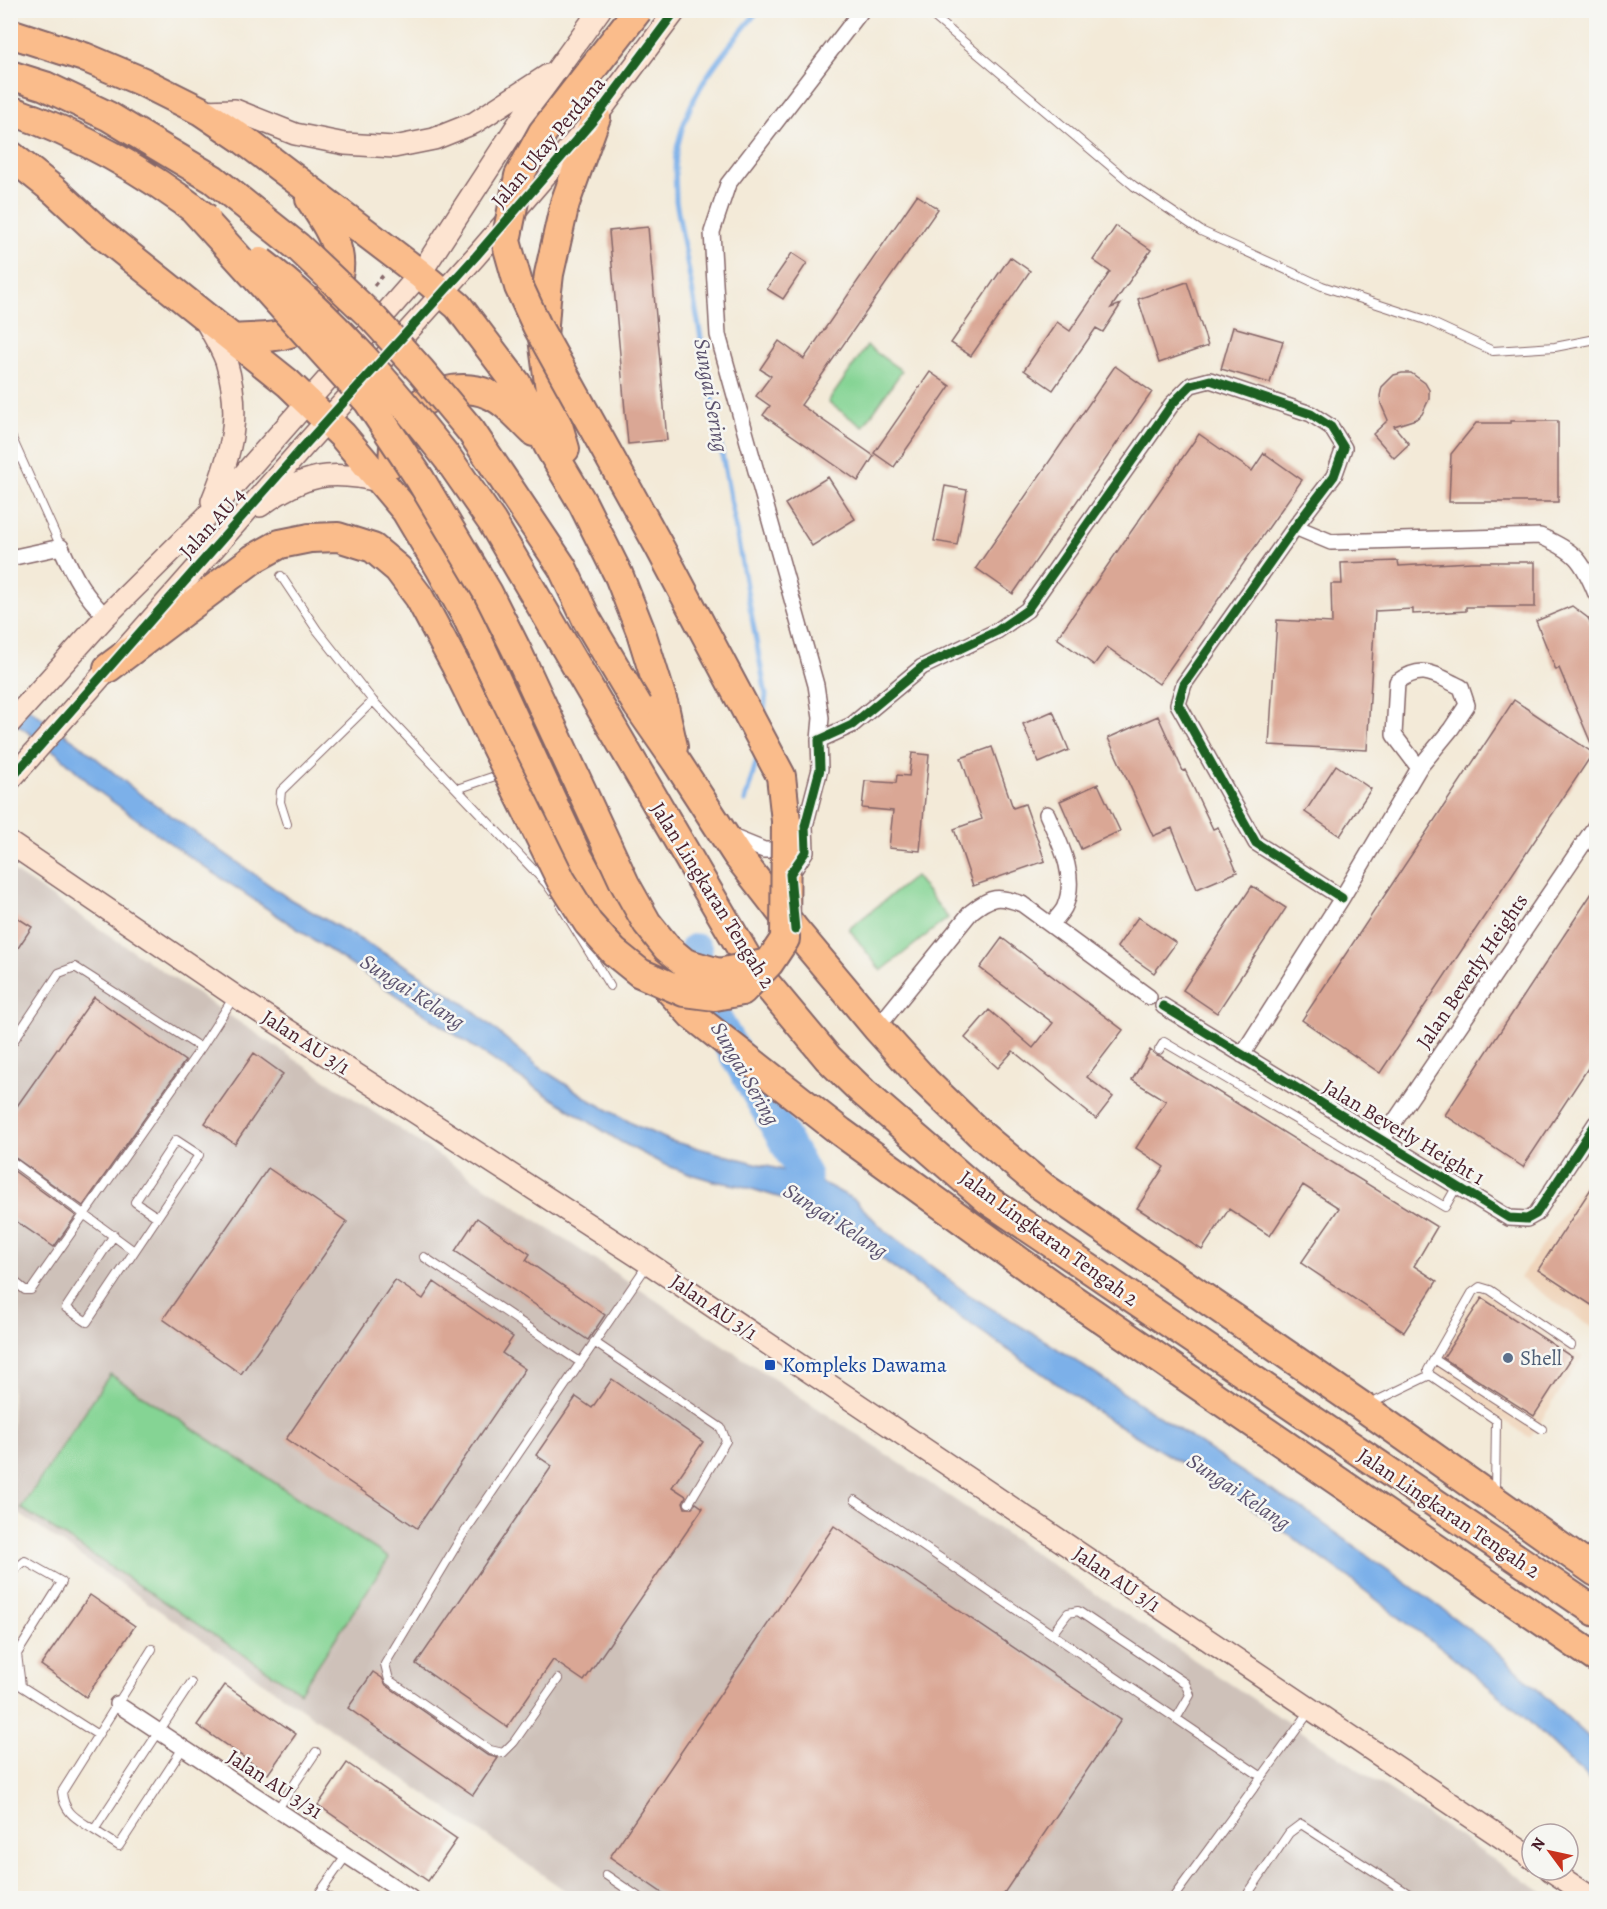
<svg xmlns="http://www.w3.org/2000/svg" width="1607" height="1909" font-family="Alegreya,serif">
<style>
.built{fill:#f0d5bc}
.industrial{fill:#cec1b9}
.green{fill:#85d494;stroke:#687a60;stroke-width:1.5}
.water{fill:#7bb0e9;stroke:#62688a;stroke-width:1.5}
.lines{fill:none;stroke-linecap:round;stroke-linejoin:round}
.stream{stroke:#7bb0e9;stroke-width:5}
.river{stroke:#7bb0e9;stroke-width:33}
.building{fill:#daa795}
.lane-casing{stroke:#856668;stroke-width:10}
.street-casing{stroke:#856668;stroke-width:18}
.secondary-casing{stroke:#856668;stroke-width:24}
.highway-casing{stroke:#856668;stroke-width:32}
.path{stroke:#856668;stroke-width:3;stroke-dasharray:4.5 4.5;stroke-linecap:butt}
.lane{stroke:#fff;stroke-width:8}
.street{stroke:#fff;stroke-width:15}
.secondary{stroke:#fde4d1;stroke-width:21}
.highway{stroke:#fabc8b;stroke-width:28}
.highway-bridge-casing{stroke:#856668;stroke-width:32;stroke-linecap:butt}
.highway-bridge{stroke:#fabc8b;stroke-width:28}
.cycleway-casing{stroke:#f6f6f2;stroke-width:13}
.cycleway{stroke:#1b5e20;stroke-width:9}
.service-dot{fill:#5c6f8a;stroke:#f6f6f2;stroke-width:2}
.transit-dot{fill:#1a4fb4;stroke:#f6f6f2;stroke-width:2}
.labels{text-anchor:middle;stroke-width:5;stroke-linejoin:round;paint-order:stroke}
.street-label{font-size:21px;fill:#4a1f2b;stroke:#f6f6f2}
.service-label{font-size:21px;fill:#4e5e75;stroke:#f6f6f2;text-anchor:start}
.transit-label{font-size:21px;fill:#164399;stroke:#f6f6f2;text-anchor:start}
.water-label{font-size:22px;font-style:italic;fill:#5b526e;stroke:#f6f6f2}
</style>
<rect width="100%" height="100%" fill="#f6f6f2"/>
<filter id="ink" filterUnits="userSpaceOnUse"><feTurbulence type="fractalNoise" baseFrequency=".0167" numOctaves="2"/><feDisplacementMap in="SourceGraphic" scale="12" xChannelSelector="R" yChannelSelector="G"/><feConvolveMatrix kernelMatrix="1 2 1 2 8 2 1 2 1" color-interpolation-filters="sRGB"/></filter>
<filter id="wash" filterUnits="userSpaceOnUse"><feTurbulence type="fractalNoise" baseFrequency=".008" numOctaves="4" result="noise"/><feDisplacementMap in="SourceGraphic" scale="24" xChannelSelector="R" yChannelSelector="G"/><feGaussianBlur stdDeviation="1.35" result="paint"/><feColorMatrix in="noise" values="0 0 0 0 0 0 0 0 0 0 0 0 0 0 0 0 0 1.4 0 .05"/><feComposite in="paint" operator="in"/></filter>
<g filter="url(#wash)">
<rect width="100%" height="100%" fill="#f3ead8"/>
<path class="built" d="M1596,1165V1330L1520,1278Z
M1481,1292L1486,1293L1582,1357L1530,1438L1432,1371L1475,1297Z"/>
<path class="industrial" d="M10,869L1551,1898H576L12,1509Z"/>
<path class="green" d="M867,346L902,371L863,427L828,402Z
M915,876L948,918L881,971L849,929Z
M110,1374L389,1558L300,1692L21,1508Z"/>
<path class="water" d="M11,696L79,744L136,791L288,898L408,967L466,1005L539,1067L590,1100L637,1126L671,1141L805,1176L829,1186L855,1200L883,1229L969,1295L1047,1342L1256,1481L1304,1510L1441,1608L1493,1648L1596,1744V1786L1518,1711L1441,1647L1417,1631L1342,1573L1234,1495L1105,1417L949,1309L861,1243L814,1212L788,1200L742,1186L714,1181L687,1173L663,1164L621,1142L523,1080L181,851L98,791L59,755L11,720Z"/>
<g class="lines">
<path class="stream" d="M759,10C720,56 687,93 676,154C674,169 676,186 676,201L766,695L763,720
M745,801L758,756"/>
<path class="river" d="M696,950V985L805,1176L804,1194"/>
</g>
<g id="blocks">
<path class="building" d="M917,195L938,209L801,405L874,456L858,481L763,415L770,406L756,396L771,376L760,369L779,341L804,359Z
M1116,226L1151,250L1111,308L1121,304L1103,332L1096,328L1053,390L1024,370L1057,322L1070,331L1110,272L1093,260Z
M648,227L667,440L628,444L609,231Z
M792,253L807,263L783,299L767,289Z
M1010,257L1030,271L971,356L951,343Z
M1187,282L1208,346L1159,363L1138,299Z
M1233,327L1283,341L1270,383L1221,369Z
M1115,366L1152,392L1013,594L976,568Z
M930,372L950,386L894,467L874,453Z
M1402,373H1411L1425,383L1429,390V399L1422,414L1416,419L1394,426L1409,444L1394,458L1373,434L1388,420L1381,404L1380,396L1382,387L1394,375Z
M1511,421H1558V502H1449L1451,454L1476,423H1511Z
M1199,434L1252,471L1264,453L1302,480L1159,684L1107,647L1094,665L1057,638Z
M828,477L855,519L812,546L785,504Z
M945,486L967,490L957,545L934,541Z
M1398,561L1399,566L1471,562H1535V607H1466V611L1413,614V609L1375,611L1367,750L1269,745L1277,620L1332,623L1331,584H1342L1341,563Z
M1572,606L1588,618L1596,638V755L1559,668L1556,670L1536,621Z
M1514,700L1593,753L1380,1073L1302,1020Z
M1053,711L1069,750L1039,763L1023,724Z
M1158,716L1183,771L1185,770L1213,829L1218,827L1237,872L1197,889L1172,828L1153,836L1108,738Z
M992,747L1013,808L1025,804L1045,861L973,886L954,829L982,819L961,758Z
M912,753L929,755L920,851L889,848L893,811L862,808L865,781L896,783L897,775L909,776Z
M1336,765L1371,789L1340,836L1305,812Z
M1098,784L1120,831L1081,849L1060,801Z
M1252,886L1286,908L1217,1013L1183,990Z
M1596,887V1056L1523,1167L1445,1115Z
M10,913L32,927L10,960Z
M1138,917L1176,943L1154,973L1117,947Z
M1002,938L1123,1030L1087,1077L1113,1097L1096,1119L1013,1051L998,1068L965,1038L989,1010L1033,1048L1053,1023L980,968Z
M94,997L185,1061L83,1206L10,1154V1116Z
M1150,1050L1156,1055L1160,1056L1437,1227L1414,1266L1437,1281L1404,1332L1301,1263L1339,1208L1303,1185L1270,1236L1229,1209L1202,1250L1137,1208L1164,1167L1136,1148L1166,1101L1132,1080Z
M254,1053L283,1074L235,1144L205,1123Z
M10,1168L76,1216L54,1247L10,1217Z
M268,1168L347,1222L241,1374L163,1319Z
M1596,1181V1308L1538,1270Z
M477,1218L530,1254L526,1260L605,1315L588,1340L455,1251Z
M395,1280L423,1299L434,1282L513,1337L502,1353L525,1369L417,1528L286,1439Z
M1482,1298L1572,1357L1534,1416L1443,1358Z
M612,1379L703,1442L672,1487L686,1496L683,1502L685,1508H691L696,1503L703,1508L584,1681L553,1660L507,1727L416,1664L552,1466L536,1455L576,1397L592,1408Z
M834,1526L1121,1720L1000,1899H671L610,1857Z
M90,1595L135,1626L86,1697L41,1665Z
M373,1672L382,1678L386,1685L487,1755L498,1758L473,1795L348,1708Z
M225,1685L296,1734L268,1774L197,1725Z
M347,1763L457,1839L428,1881L318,1805Z"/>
</g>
</g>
<g filter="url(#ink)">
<use href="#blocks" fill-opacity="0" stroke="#856668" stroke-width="1.5"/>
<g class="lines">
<g class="lane-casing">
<path id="lane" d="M926,10L1134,186L1201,231L1322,286L1426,320L1493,351L1555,347L1596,339
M10,434L61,547
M281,576L317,630L373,701L546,883L553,893
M457,789L504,773
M287,824L280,802L281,791L373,701
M561,906L610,986
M10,1046L59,973L75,967L201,1048
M1159,1050L1164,1042L1445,1207L1457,1186
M10,1160L134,1251
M114,1235L66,1308L87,1322L199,1155L176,1140L135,1202L157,1217
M424,1257L580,1362
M10,1278L25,1290H31L201,1048L234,997
M594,1342L721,1428L726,1441L689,1503
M1434,1359L1542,1429
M1430,1375L1428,1370L1472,1293L1480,1287L1490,1290L1571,1345
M1370,1404L1430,1375L1496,1420L1495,1493
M855,1500L1262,1777
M10,1576L13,1571L25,1561L62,1582L17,1654L10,1647
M1052,1634L1068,1613L1078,1611L1185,1683L1190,1695L1176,1719
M17,1654L21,1686L98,1735
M558,1679L514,1742L503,1753L490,1750L389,1680L385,1664L462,1536L648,1264
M183,1748L119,1846L94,1830L191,1683
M277,1810L316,1752
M94,1830C78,1819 64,1814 62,1792L152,1649
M606,1875L640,1898
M321,1892L330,1898
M316,1898L346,1856
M1173,1898L1310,1711
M1245,1898L1289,1833L1301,1824L1415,1898"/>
</g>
<g class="street-casing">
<path id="street" d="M1295,527L1331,542L1540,536C1575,551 1582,559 1596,594
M10,558L61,547C73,574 84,596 106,616
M819,740L821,718L816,685L718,335L712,232L728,184L862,10
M1047,814C1059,842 1078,875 1065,906C1063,912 1055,919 1051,925
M727,835L764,850H774L788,841
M790,876L806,851L805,826L820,769L819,740L852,725L922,667L997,631L1027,610L1172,404L1191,385L1210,380L1311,414L1331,427L1344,448L1334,476L1295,527L1184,684L1178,704L1256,843L1342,898
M1163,1006L1509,1218L1527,1219L1536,1214L1596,1123
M877,1028L971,912C991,896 998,895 1022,904L1149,997
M1242,1055L1342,898L1419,768L1451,729L1467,705L1461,687C1434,675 1424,663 1397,682L1394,735L1419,768
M1382,1140L1596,825
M117,1704L411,1898"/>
</g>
<g class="secondary-casing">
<path id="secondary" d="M201,111L235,110L295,134L345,144L394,147L434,139L474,123L548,75
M205,320C212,333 221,347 226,361C242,414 232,452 212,501
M260,506C304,474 330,469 383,482
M10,723L106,616L207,516L420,274L522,118L600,10
M10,780L304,446L476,256L596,117L676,10
M10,843L235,996L648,1263L1532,1858
M1550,1870L1592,1898"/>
</g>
<g class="highway-casing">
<path id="highway" d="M10,33L84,57L143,82L201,111L244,140L420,274L458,306L517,384L548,445L583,504L619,576L641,632L664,706L673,747
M10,155L55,191L97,230L288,383L342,435L406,511L440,568L468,619L576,853L602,900L634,951L692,1015L841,1132L1052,1285L1596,1658
M233,339C253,337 278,339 297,330C306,327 315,315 321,308C355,267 336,238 310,199
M565,449L552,405L543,338L546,299L549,274L565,203L596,117
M449,460L492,522L747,958L763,980L828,1058L863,1092L988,1200L1596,1612
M394,462C388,413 443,375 488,394C506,401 520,419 534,432
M108,668L253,559L280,544L310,538
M638,706L676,761L737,855L795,930L877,1028L925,1081L980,1134L1043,1187L1363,1407L1596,1572"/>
</g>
<path class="path" d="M374,286L383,275"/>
<use href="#lane" class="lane"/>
<use href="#street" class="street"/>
<use href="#secondary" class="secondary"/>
<use href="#highway" class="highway"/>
<g class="highway-bridge-casing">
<path id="highway-bridge" d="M10,75L45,86L108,116L213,179L298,247L373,318L421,371L471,431L562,567L587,620L638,706
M10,110C81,135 147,172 206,218
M192,207L368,401L420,479L488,593L517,651L625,884L647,923L667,948L685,963L719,973L769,963
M261,262C334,318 392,388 449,460
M310,538L338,537L373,548L398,569L419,597L456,666L561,880L588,923L614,952L640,973L684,992L715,996L742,991L769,963L785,939L786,821L781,776L660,548L537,326L519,287L506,241L519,176L543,132L638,10"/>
</g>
<use href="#highway-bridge" class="highway-bridge"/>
<g class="cycleway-casing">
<path id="cycleway" d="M10,780L304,446L476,256L596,117L676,10
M795,930L790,874L806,851L805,826L820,769L819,740L852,725L922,667L997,631L1027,610L1172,404L1191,385L1210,380L1311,414L1331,427L1344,448L1334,476L1295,527L1184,684L1178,704L1256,843L1342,898
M1163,1006L1509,1218L1527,1219L1536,1214L1596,1123"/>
</g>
<use href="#cycleway" class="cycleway"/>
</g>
</g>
<circle class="service-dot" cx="1508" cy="1358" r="6"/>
<rect class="transit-dot" x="764" y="1359" width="12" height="12" rx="3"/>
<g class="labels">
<g class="street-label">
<text transform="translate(548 142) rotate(-50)" y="7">Jalan Ukay Perdana</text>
<text transform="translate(212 523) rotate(-48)" y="7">Jalan AU 4</text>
<text transform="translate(713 895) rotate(58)" y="7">Jalan Lingkaran Tengah 2</text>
<text transform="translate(1472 971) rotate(-56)" y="7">Jalan Beverly Heights</text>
<text transform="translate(306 1042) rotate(33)" y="7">Jalan AU 3/1</text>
<text transform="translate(1404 1132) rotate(31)" y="7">Jalan Beverly Height 1</text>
<text transform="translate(1049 1238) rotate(36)" y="7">Jalan Lingkaran Tengah 2</text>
<text transform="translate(714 1307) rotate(34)" y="7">Jalan AU 3/1</text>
<text transform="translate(1449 1513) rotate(34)" y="7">Jalan Lingkaran Tengah 2</text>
<text transform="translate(1117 1579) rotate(34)" y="7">Jalan AU 3/1</text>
<text transform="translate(275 1784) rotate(33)" y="7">Jalan AU 3/31</text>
</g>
<g class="service-label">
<text x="1520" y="1365">Shell</text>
</g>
<g class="transit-label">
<text x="782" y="1372">Kompleks Dawama</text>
</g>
<g class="water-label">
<text transform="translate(712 395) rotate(80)" y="8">Sungai Sering</text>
<text transform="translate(413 991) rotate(33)" y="8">Sungai Kelang</text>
<text transform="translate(746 1073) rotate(60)" y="8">Sungai Sering</text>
<text transform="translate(836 1220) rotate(33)" y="8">Sungai Kelang</text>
<text transform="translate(1239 1491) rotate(34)" y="8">Sungai Kelang</text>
</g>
</g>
<rect width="1607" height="1909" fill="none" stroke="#f6f6f2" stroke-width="36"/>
<g transform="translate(1550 1852) rotate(303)"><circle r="28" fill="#f6f6f2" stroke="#b1a0a2" stroke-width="1.5"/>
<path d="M0-4.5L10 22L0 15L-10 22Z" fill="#c8321e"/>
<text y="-9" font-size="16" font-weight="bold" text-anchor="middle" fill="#4a1f2b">N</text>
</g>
</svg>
